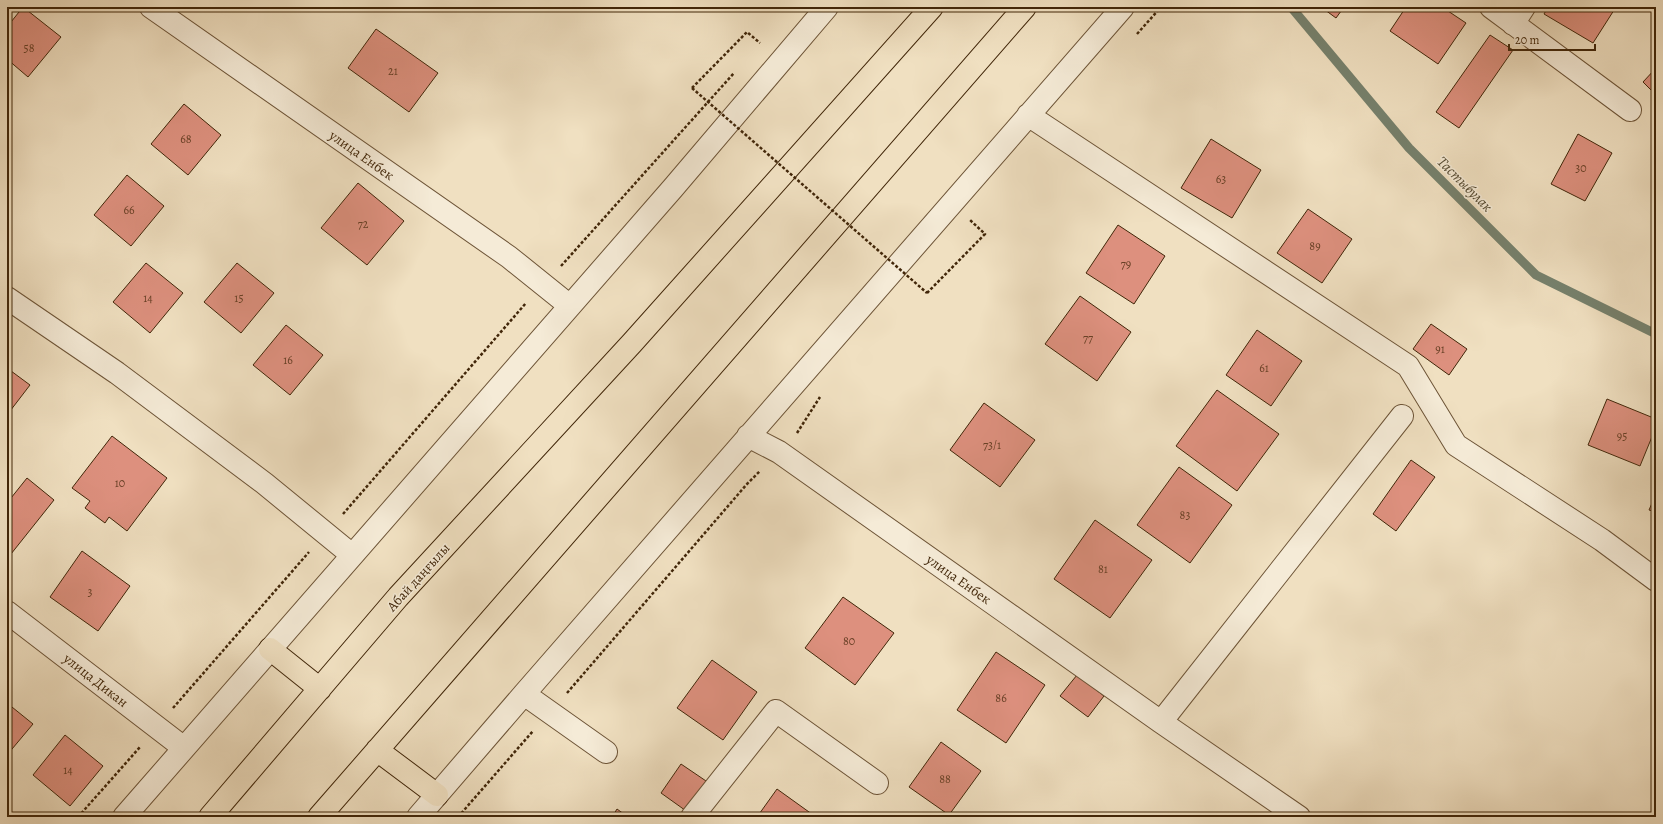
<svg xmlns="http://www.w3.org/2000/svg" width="1663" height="824" font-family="Alegreya,serif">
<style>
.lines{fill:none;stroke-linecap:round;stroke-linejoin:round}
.stream{stroke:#76816d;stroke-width:9}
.building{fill:#dd907e;stroke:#412609}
.minor-casing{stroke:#6d5437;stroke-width:24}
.major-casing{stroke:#412609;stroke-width:24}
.path{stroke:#412609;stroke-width:2.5;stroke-dasharray:3 2;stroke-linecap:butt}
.minor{stroke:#f5ebd7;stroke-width:22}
.major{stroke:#f0e0c1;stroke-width:22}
.path-bridge{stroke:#412609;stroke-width:2.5;stroke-dasharray:3 2;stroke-linecap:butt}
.labels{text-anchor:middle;stroke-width:3;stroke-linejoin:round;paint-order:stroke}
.number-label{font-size:12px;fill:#684026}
.street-label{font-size:14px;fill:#412609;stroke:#f5ebd7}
.water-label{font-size:15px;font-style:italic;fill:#574c33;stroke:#f5ebd7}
</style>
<rect width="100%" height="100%" fill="#f0e0c1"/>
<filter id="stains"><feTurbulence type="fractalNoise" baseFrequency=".005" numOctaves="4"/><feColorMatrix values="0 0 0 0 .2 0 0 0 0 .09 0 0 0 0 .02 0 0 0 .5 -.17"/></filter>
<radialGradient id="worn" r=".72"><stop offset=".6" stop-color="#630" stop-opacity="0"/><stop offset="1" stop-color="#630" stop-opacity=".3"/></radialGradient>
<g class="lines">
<path class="stream" d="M1291,7L1409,148L1536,275L1656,334"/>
</g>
<path class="building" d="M23,7L61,37L28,77L7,59V27Z
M1321,7H1344L1336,18Z
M1406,7H1442L1466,23L1438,64L1390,31Z
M1548,7H1616L1593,43L1544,14Z
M376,29L438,73L409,112L348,68Z
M1490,35L1513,50L1459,128L1436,112Z
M1656,68V95L1643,82Z
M184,104L221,135L188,175L151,144Z
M1578,134L1612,153L1585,201L1551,184Z
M1211,139L1261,170L1232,218L1181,188Z
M127,175L164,206L131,246L94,215Z
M358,183L404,221L367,265L321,228Z
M1308,209L1352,239L1322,283L1277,253Z
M1118,225L1165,256L1134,304L1086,273Z
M146,263L183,293L150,333L113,302Z
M237,263L274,293L241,333L204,302Z
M1080,296L1131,332L1097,381L1045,344Z
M1431,324L1467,349L1449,375L1413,349Z
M286,325L323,355L290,395L253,365Z
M1257,330L1302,361L1271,406L1226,375Z
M7,368L30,385L7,415Z
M1217,390L1279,434L1237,491L1176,446Z
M1607,399L1656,419V427L1640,466L1588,445Z
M984,403L1035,440L1000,487L950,450Z
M112,436L167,478L127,531L109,517L105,523L85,508L90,501L72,488Z
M1411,460L1435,477L1396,531L1373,514Z
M1179,467L1232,505L1190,563L1137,525Z
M27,478L54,500L7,559V503Z
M1656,494V512L1649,510Z
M1095,520L1152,560L1110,618L1054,579Z
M82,551L130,586L98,631L50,597Z
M843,597L894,633L855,685L805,648Z
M996,652L1045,685L1006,743L957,710Z
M712,660L757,692L723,740L677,708Z
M1077,675L1104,696L1088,717L1060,696Z
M7,703L33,724L7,755Z
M65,735L103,766L70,806L33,775Z
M941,742L981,771L949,815L909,787Z
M681,764L709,783L689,813L661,793Z
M777,789L816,817H757Z
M617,809L628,817H612Z"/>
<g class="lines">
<g class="minor-casing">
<path id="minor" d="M151,7L509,257L570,306
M1491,7L1630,110
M1513,24L1524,7
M1028,115L1408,366L1456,445L1602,540L1656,580
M7,298L117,373L264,483L352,555
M748,436L779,452L1161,722L1299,817
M7,612L184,748
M524,694L606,752
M1161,722L1402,416
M124,817L673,188L827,7
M418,817L524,694L1123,7
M692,817L776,711L877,783"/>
</g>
<g class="major-casing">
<path id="major" d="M270,649L320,689
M377,750L437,795
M210,817L398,597L632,343L932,7
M319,817L1025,7"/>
</g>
<path class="path" d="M1137,34L1161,7
M692,88L747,32L760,43
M561,266L734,73
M927,293L985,234L970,220
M797,433L820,397
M343,514L526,303
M567,693L747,484L760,471
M173,708L309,552
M78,817L140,747
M458,817L533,731"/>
<use href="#minor" class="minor"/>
<use href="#major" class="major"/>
<path class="path-bridge" d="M692,88L927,293"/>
</g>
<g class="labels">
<g class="number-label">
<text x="29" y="52">58</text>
<text x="393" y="75">21</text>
<text x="186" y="143">68</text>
<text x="1581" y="172">30</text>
<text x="1221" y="183">63</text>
<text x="129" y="214">66</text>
<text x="363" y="228">72</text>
<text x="1315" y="250">89</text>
<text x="1126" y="268">79</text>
<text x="148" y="302">14</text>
<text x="239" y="302">15</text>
<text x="1088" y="342">77</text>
<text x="1440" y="353">91</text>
<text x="288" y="364">16</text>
<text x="1264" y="372">61</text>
<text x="1622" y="440">95</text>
<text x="992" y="449">73/1</text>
<text x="120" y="487">10</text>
<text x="1185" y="519">83</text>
<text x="1103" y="573">81</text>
<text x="90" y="596">3</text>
<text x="849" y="645">80</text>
<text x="1001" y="702">86</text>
<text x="68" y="774">14</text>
<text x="945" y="783">88</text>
</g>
<g class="street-label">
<text transform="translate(362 155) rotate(35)" y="5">улица Енбек</text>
<text transform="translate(418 577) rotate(-48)" y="5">Абай даңғылы</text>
<text transform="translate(959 579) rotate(35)" y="5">улица Енбек</text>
<text transform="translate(96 680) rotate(38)" y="5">улица Дикан</text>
</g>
<g class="water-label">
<text transform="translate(1465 184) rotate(45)" y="5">Тастыбулак</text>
</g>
</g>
<rect width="1663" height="824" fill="none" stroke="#f0e0c1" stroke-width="24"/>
<rect x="8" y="8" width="1647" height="808" fill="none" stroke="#412609" stroke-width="2"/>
<rect x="12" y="12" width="1639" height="800" fill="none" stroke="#412609"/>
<path d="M1509 44v6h86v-6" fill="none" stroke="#412609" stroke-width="2"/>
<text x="1515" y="44" font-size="12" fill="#412609" stroke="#f5ebd7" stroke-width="3" paint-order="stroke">20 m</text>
<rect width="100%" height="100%" filter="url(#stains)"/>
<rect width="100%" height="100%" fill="url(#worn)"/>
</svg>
